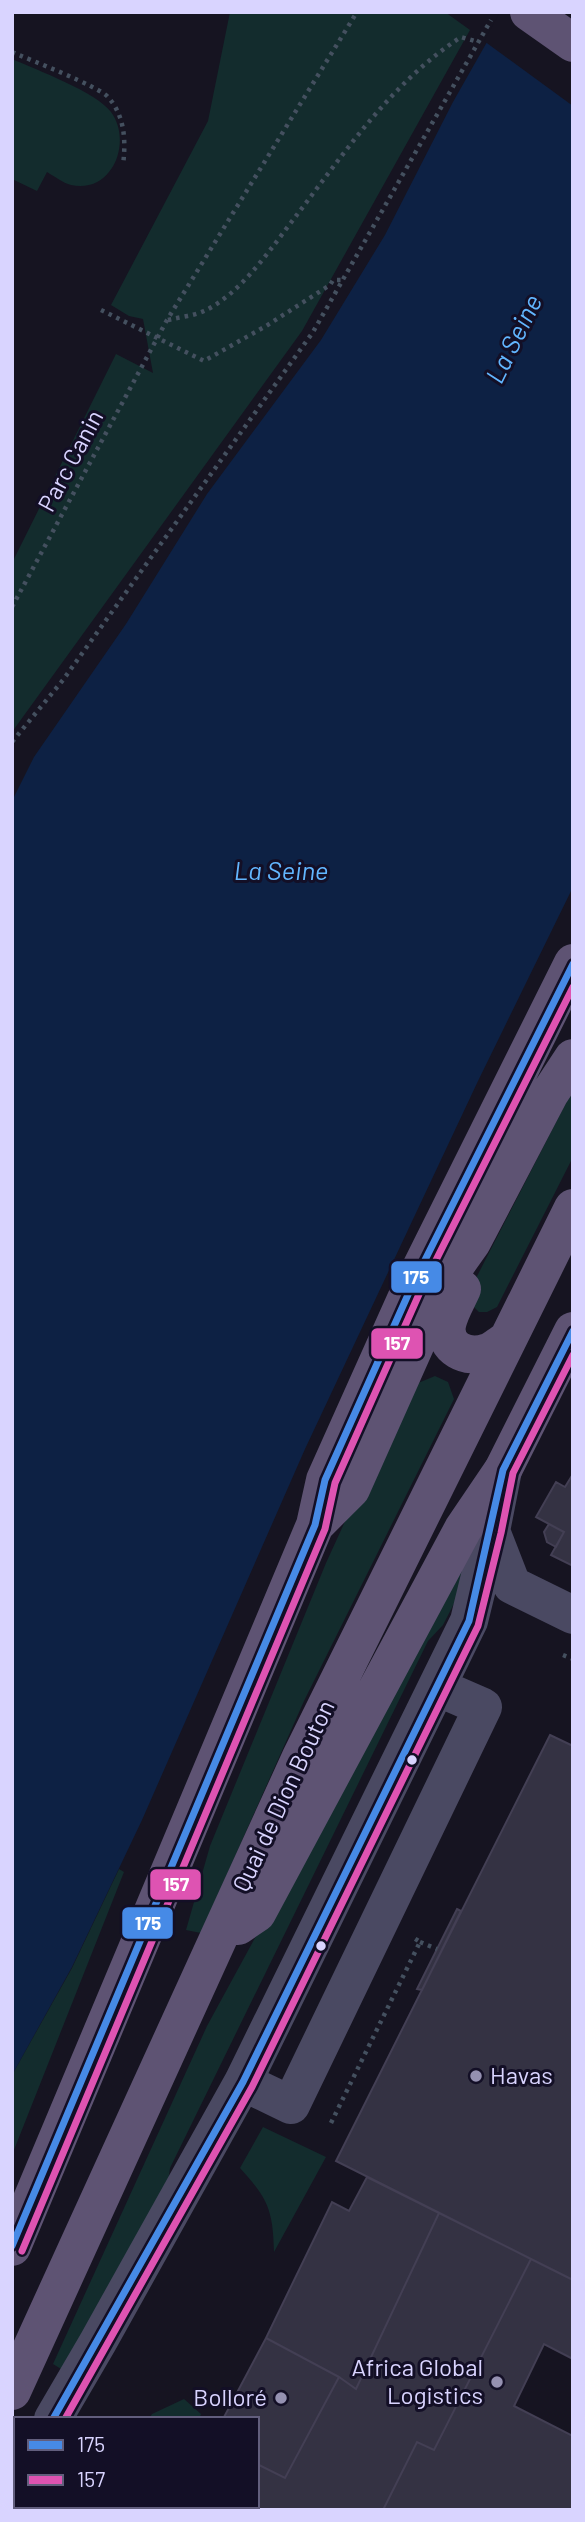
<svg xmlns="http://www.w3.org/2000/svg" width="585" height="2522" font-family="Barlow,sans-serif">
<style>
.green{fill:#132c2d}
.water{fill:#0d2144}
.pier{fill:#161421}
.building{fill:#343243;stroke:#433f54;stroke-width:2}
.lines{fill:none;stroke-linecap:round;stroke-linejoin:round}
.path{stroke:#44505f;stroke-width:4.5;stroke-dasharray:3.5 5;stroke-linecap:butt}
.minor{stroke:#4a4962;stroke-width:38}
.major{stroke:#5e5373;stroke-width:38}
.bus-1-casing{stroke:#130f26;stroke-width:12}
.bus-2-casing{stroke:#130f26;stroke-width:12}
.bus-1{stroke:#468ae6;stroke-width:7}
.bus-2{stroke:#de53b2;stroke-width:7}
.bus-dot{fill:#d9d4ff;stroke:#130f26;stroke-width:2.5}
.poi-dot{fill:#9591b1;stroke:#130f26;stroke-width:2.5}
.labels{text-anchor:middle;stroke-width:6;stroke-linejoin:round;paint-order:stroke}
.street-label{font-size:24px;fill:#d9d4ff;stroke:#130f26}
.poi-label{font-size:24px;fill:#d9d4ff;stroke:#130f26;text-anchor:end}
.water-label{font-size:26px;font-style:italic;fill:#62b6ff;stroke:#130f26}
.line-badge{stroke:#130f26;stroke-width:2.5}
.badge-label{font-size:19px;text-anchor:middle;font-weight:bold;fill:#fff}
</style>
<rect width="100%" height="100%" fill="#161421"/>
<path class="green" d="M230,12H445L470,30L302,331L12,732V563L116,354L153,373L143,319L129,316L111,305L208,121Z
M12,59C37,70 96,92 111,112C133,142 112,194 71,185C63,183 54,176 47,172L37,191L12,179Z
M573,1089V1157L497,1307L487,1312H479L473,1306V1284Z
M435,1376L448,1382L454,1399L304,1701L201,1933L186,1930L210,1846L326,1563L406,1388Z
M464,1569L466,1580L443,1625L428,1641L170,2168L165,2204L66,2372L53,2364L207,2026L453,1574Z
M119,1869L124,1872L12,2155V2075L72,1968Z
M263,2127L326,2157L274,2252C273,2210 268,2199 240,2168Z
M184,2399L201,2414L199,2419H149L152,2414Z"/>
<path class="water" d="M504,12H573V887L478,1081L305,1449L142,1820L72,1967L12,2075V801L34,757L126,624L207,494L321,340L385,235L453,102Z"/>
<path class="pier" d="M500,12H573V106L484,41Z"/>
<path class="building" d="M573,1474V1566L551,1555L564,1532L536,1517L556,1482L565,1487Z
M549,1524L564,1532L556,1547L547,1542L544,1532Z
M550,1735L573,1746V2280L336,2161Z
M457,1909L461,1911L422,1990L417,1989Z
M367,2177L439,2213L356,2389L339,2377L266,2338L332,2202L349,2211Z
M439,2213L531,2259L434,2450L417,2442L383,2510H178L179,2506H257V2464L285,2478L339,2377L356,2389Z
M531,2259L573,2280V2359L544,2344L514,2406L573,2436V2510H383L417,2442L434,2450Z
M266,2338L339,2377L285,2478L257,2464V2419H223Z"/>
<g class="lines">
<path class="path" d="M12,52C30,60 98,86 108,97C125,116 126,141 123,165
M101,310L204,361L266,326L330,285L333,280H341
M168,320C179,317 193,316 204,311C241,294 272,247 296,216C345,152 392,82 461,37L478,42
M12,607L167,320L357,12
M12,742L63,680L313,332L491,20
M563,1655L573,1659
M420,1942L437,1949
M331,2123L420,1942L414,1938"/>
<path class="minor" d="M491,1531L512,1585L573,1615
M243,2082L291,2105L483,1707L437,1687
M53,2419L98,2342L243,2082L469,1621L491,1531L503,1470
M19,2506L26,2510"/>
<path class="major" d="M529,12L573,43
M462,1289C457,1300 449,1313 447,1325C443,1348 467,1360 488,1352C494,1350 500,1344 506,1341
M315,1525L351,1489L443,1283L472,1242L550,1093L573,1058
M238,1926L257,1913L463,1529L503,1470L573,1331
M12,2247L315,1525L325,1480L411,1288L573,963
M12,2391L301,1757L573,1208"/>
<g class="bus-1-casing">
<path id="bus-1" d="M12,2246L315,1525L325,1480L411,1288L573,964
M53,2419L243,2082L469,1621L503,1470L573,1331"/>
</g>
<g class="bus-2-casing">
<path id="bus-2" d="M22,2251L325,1529L335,1483L420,1292L573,987
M65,2419L252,2087L478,1626L501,1533L513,1473L573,1355"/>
</g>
<use href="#bus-1" class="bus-1"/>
<use href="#bus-2" class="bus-2"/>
</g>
<g class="bus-dot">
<circle cx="412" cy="1760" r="6"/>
<circle cx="321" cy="1946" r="6"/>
</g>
<g class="poi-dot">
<circle cx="476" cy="2076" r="7"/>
<circle cx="497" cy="2382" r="7"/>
<circle cx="281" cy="2398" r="7"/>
</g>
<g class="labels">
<g class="street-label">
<text transform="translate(71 461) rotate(-62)" y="8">Parc Canin</text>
<text transform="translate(284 1796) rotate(-65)" y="8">Quai de Dion Bouton</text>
</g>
<g class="poi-label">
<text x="490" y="2084" text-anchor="start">Havas</text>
<text x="483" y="2376">Africa Global<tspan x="483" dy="28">Logistics</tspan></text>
<text x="267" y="2406">Bolloré</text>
</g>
<g class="water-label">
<text transform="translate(514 339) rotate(-64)" y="9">La Seine</text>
<text x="281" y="880">La Seine</text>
</g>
</g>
<g class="line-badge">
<rect x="390" y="1260" width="53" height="34" rx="7" fill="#468ae6"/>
<rect x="370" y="1327" width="54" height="33" rx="7" fill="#de53b2"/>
<rect x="149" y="1868" width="53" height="33" rx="7" fill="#de53b2"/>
<rect x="121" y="1906" width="53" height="34" rx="7" fill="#468ae6"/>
</g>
<g class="badge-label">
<text x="416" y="1284">175</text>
<text x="397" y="1350">157</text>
<text x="176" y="1891">157</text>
<text x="148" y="1930">175</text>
</g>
<rect width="585" height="2522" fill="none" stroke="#d9d4ff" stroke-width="28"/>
<rect x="14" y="2417" width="245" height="91" fill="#130f26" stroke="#625e7d" stroke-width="2"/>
<rect x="28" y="2440" width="35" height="10" fill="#468ae6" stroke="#625e7d" stroke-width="2"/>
<text x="77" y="2452" font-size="21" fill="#d9d4ff">175</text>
<rect x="28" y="2475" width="35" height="10" fill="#de53b2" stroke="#625e7d" stroke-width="2"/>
<text x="77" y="2487" font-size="21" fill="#d9d4ff">157</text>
</svg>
